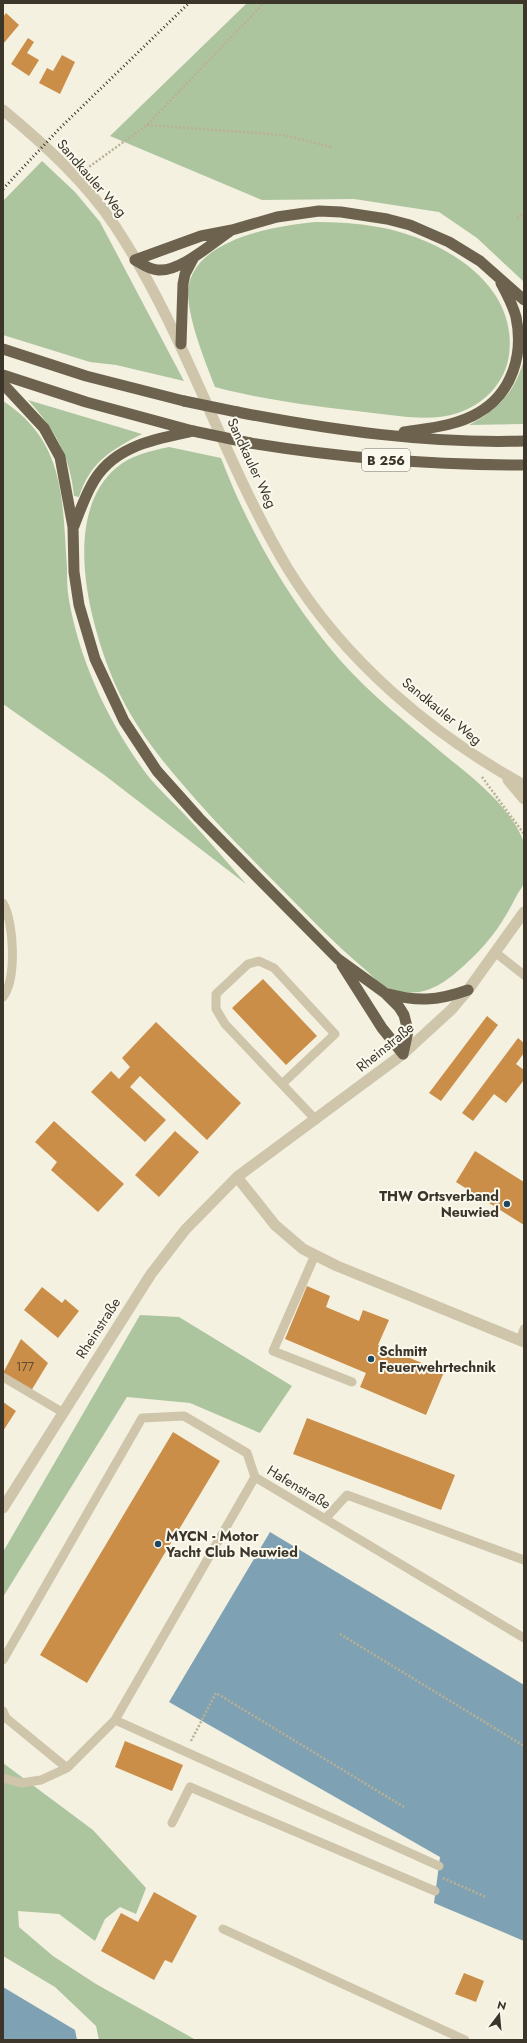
<svg xmlns="http://www.w3.org/2000/svg" width="527" height="2043" font-family="Jost,sans-serif">
<style>
.green{fill:#adc59f}
.water{fill:#7ea1b3}
.building{fill:#cb8e48}
.lines{fill:none;stroke-linecap:round;stroke-linejoin:round}
.path{stroke:#bab095;stroke-width:2.5;stroke-dasharray:2 2;stroke-linecap:butt}
.service{stroke:#cec5ab;stroke-width:9}
.minor{stroke:#cec5ab;stroke-width:11}
.tertiary{stroke:#cec5ab;stroke-width:11}
.trunk{stroke:#6d624e;stroke-width:11}
.rail{stroke:#3b352a;stroke-width:3;stroke-dasharray:1 3;stroke-linecap:butt}
.trunk-bridge{stroke:#6d624e;stroke-width:11}
.poi-dot{fill:#1d485f;stroke:#fbf9ed;stroke-width:1.5}
.labels{text-anchor:middle;stroke-width:4;stroke-linejoin:round;paint-order:stroke}
.number-label{font-size:12px;fill:#5f4b32}
.shield{fill:#fbf9ed;stroke:#757064;stroke-width:1}
.shield-label{font-size:13px;font-weight:bold;fill:#3b352a}
.street-label{font-size:14px;fill:#3b352a;stroke:#fbf9ed}
.poi-label{font-size:14px;font-weight:bold;fill:#3b352a;stroke:#fbf9ed;text-anchor:start}
</style>
<rect width="100%" height="100%" fill="#f4f1e0"/>
<path class="green" d="M247,3H524V282L477,238L439,212L354,199L262,200L110,136Z
M42,161L75,192L100,222L184,381L116,365L90,362L3,335V201Z
M315,222C336,222 357,223 378,227C442,238 523,285 508,361C502,386 482,405 458,413C431,422 400,416 373,413C321,407 267,401 215,387C205,361 189,322 188,294C188,240 274,226 315,222Z
M524,360V424L469,425C499,409 514,393 524,360Z
M28,400L142,434C111,450 90,462 79,497L74,496C70,455 55,430 28,400Z
M3,401C66,442 62,500 67,567C67,578 67,589 69,600C80,662 108,721 145,772C157,788 173,802 186,816C207,838 226,861 246,884L103,774L3,704Z
M169,447L221,458C249,531 289,601 340,660C370,694 407,723 441,752C470,776 508,803 523,840C525,847 526,874 524,882C523,887 519,891 517,895C505,919 492,939 472,958C453,976 432,996 405,992C399,992 390,989 384,986C379,983 373,977 368,972C350,957 333,941 316,924C269,876 221,830 178,779C153,750 130,718 115,684C90,626 60,516 116,468C131,455 150,451 169,447Z
M140,1315L179,1317L292,1386L260,1433L190,1403L127,1397L3,1597V1552Z
M3,1763L93,1830L146,1888L136,1914L120,1907L105,1919L95,1941L59,1914L18,1911L19,1927L53,1956L96,1984L196,2040H99L96,2026L55,1987L3,1956Z"/>
<path class="water" d="M270,1532L524,1685V1941L434,1903L440,1857L169,1702Z
M3,1987L75,2030L77,2040H3Z"/>
<path class="building" d="M6,13L19,25L3,44V17Z
M28,38L34,42L27,53L39,60L29,76L11,64Z
M62,55L75,62L60,94L39,83L47,68L53,71Z
M263,979L317,1036L286,1065L232,1008Z
M487,1016L498,1025L441,1101L429,1093Z
M156,1022L241,1103L207,1140L140,1076L130,1087L166,1120L145,1142L91,1092L111,1071L119,1079L130,1067L122,1058Z
M518,1038L524,1043V1053L516,1064L524,1070V1080L506,1103L494,1094L473,1121L462,1113Z
M54,1121L124,1184L98,1212L51,1170L57,1162L35,1142Z
M175,1131L199,1152L159,1197L135,1175Z
M475,1151L524,1182V1225L456,1182Z
M307,1286L330,1296L326,1307L359,1321L363,1310L389,1320L378,1345L444,1372L426,1415L360,1387L366,1373L285,1339Z
M42,1287L62,1303L65,1299L79,1311L58,1338L24,1310Z
M21,1339L48,1363L31,1391L3,1373Z
M3,1402L16,1411L3,1431Z
M307,1418L455,1475L441,1510L293,1454Z
M173,1432L220,1461L87,1683L40,1655Z
M125,1741L183,1765L172,1791L115,1767Z
M154,1892L197,1916L172,1963L165,1960L154,1980L101,1951L121,1913L138,1922Z
M464,1973L484,1981L476,2002L455,1994Z"/>
<g class="lines">
<path class="path" d="M147,125L283,135L331,147
M86,169L147,125L264,3
M517,218L524,213
M482,777L524,834
M340,1634L524,1746
M191,1741L216,1693L404,1807
M443,1878L486,1897"/>
<path class="service" d="M3,903C14,921 17,979 3,997
M496,953L524,975
M282,1084L335,1034L274,968L259,961L248,964L216,994V1009L225,1024L316,1120
M315,1255L273,1351L352,1382
M520,1341L524,1329
M3,1377L62,1412
M325,1519L347,1495L524,1560
M3,1660L142,1418L184,1416L247,1453L255,1477
M3,1711L6,1718L67,1768
M115,1720L439,1866
M3,1778L21,1783L41,1780L67,1768L115,1720L255,1477L524,1638
M172,1823L190,1787L435,1891
M223,1929L465,2040"/>
<path class="minor" d="M237,1177L275,1225L303,1249L337,1266L524,1342
M3,1508L151,1274L185,1230L237,1177L403,1054"/>
<path class="tertiary" d="M3,110C44,144 86,182 115,226C186,333 222,459 288,569C344,660 431,734 524,785
M508,780L524,799
M403,1054L452,1009L468,990L524,912"/>
<path class="trunk" d="M135,260L201,236L232,230L277,217L319,211L341,212L387,219L410,225L449,242L480,261L524,300
M135,260C142,264 150,270 158,270C180,272 211,244 229,232
M181,344L183,284L185,274L194,257
M3,349L86,376L184,401
M3,375L86,402L193,431
M3,384L44,428L60,457L73,527L74,572L79,605L95,659L124,721L157,771L199,818L338,959L385,993L399,1007L404,1015L408,1031L403,1054
M237,412C331,430 428,444 524,441
M404,432C429,428 456,426 478,413C512,394 524,354 516,317C513,305 507,294 501,283
M250,443C341,458 432,465 524,465
M74,526C79,513 84,499 91,486C110,448 150,440 189,432
M342,965L382,1028L403,1054
M385,993C417,1002 437,1001 468,990"/>
<path class="rail" d="M3,189L59,129L189,3"/>
<path class="trunk-bridge" d="M184,401L237,412
M193,431L250,443"/>
</g>
<g class="poi-dot">
<circle cx="507" cy="1204" r="4"/>
<circle cx="371" cy="1359" r="4"/>
<circle cx="158" cy="1544" r="4"/>
</g>
<g class="labels">
<g class="number-label">
<text x="25" y="1371">177</text>
</g>
<rect class="shield" x="362" y="449" width="48" height="22" rx="3"/>
<g class="shield-label">
<text x="386" y="465">B 256</text>
</g>
<g class="street-label">
<text transform="translate(92 178) rotate(49)" y="5">Sandkauler Weg</text>
<text transform="translate(252 463) rotate(65)" y="5">Sandkauler Weg</text>
<text transform="translate(442 711) rotate(39)" y="5">Sandkauler Weg</text>
<text transform="translate(385 1047) rotate(-39)" y="5">Rheinstraße</text>
<text transform="translate(98 1328) rotate(-57)" y="5">Rheinstraße</text>
<text transform="translate(299 1487) rotate(31)" y="5">Hafenstraße</text>
</g>
<g class="poi-label">
<text x="499" y="1201" text-anchor="end">THW Ortsverband<tspan x="499" dy="16">Neuwied</tspan></text>
<text x="379" y="1356">Schmitt<tspan x="379" dy="16">Feuerwehrtechnik</tspan></text>
<text x="166" y="1541">MYCN - Motor<tspan x="166" dy="16">Yacht Club Neuwied</tspan></text>
</g>
</g>
<rect width="527" height="2043" fill="none" stroke="#3b352a" stroke-width="8"/>
<g transform="translate(499 2015) rotate(16)" stroke="#fbf9ed" stroke-width="3" paint-order="stroke">
<path d="M0-3L7 15L0 10L-7 15Z" fill="#3b352a"/>
<text y="-6" font-size="11" font-weight="bold" text-anchor="middle" fill="#3b352a">N</text>
</g>
</svg>
